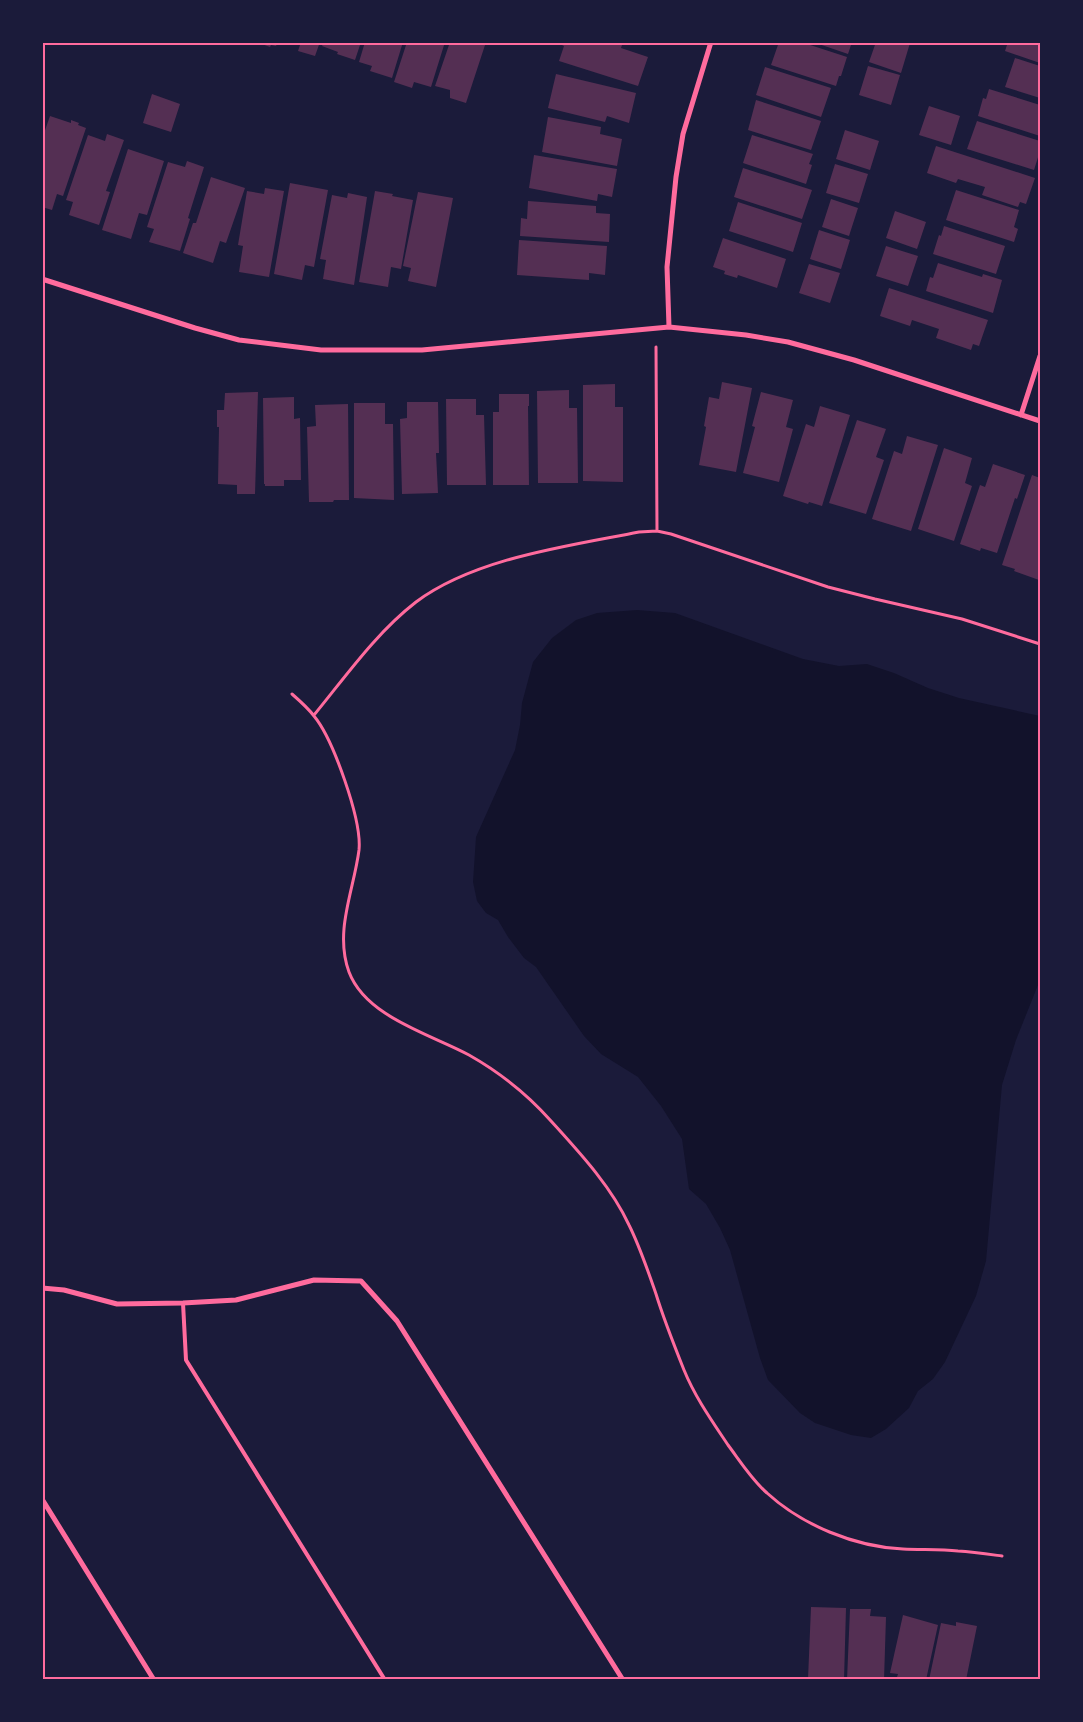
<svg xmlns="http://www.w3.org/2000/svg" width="1083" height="1722" font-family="Barlow,sans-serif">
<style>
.water{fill:#12122b}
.building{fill:#542f53}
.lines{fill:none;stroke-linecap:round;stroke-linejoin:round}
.path{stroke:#ff6b9d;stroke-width:3}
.service{stroke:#ff6b9d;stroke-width:4}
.minor{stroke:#ff6b9d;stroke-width:5}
.neatline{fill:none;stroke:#ff6b9d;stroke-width:2}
</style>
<rect width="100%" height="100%" fill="#1b1b3a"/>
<path class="water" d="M637,610L675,613L803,659L839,666L867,664L894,673L928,688L959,698L1040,716V980L1016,1040L1002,1085L986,1261L976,1296L945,1362L933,1379L918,1391L909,1408L886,1429L871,1438L851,1435L815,1423L800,1413L768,1380L760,1358L730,1250L720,1228L706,1204L689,1189L682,1139L661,1106L638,1077L601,1054L584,1036L536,967L524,958L508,937L498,920L486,913L477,901L473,882L476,837L515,750L520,725L522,703L533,662L552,638L576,620L597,613Z"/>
<path class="building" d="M278,42L276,46L271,45L270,47L259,43Z
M301,42H320L315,56L298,51Z
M324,42H361L355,60L337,54L338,52L322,46Z
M365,42H403L392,78L370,71L372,66L359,62Z
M407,42H445L431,87L414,82L412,88L394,82Z
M450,42H486L466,103L450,98V90L435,86Z
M562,42H623L621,48L648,57L638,86L559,61L564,46L562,45Z
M779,42H801L847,57L841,76H839L836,86L771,65Z
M813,42H852L848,54Z
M876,42L910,43L901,73L869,62Z
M1008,42H1040V63L1005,51Z
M1015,58L1040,66V98L1005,87Z
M868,66L900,75L891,105L859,95Z
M765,67L831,88L821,117L756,95Z
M556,74L636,93L629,123L607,116L605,122L548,108Z
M989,89L1040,105V136L978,116L983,98L986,99Z
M152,94L180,104L171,132L143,123Z
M756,100L821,121L811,150L748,130Z
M929,106L960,116L951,145L919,135Z
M50,116L71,123V120L79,123L78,125L86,128L63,196L57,194L52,210L42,207V139Z
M548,117L601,127L600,134L622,139L617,166L542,152Z
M977,121L1040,141V151L1034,170L967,149Z
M845,130L879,141L870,170L836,159Z
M107,134L124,140L106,191L110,192L99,225L69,215L73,202L66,200L88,135L105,141Z
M752,135L813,154L809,164L812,165L806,184L743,163Z
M936,146L1035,178L1026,204L1020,202L1018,207L982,195L985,187L958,179L956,183L927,173Z
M128,149L164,161L147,215L139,213L131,239L102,230Z
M534,155L617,169L612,197L598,194L597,201L529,188Z
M187,161L204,167L188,218L190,219L180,251L149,242L154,229L147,227L168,162L185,167Z
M835,164L868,174L859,203L826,193Z
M743,168L812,190L802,219L734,197Z
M211,177L245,188L226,243L220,241L213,263L183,253L193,223H196Z
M290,183L328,190L314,267L305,265L302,280L274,274Z
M265,188L284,191L269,277L239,272L243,246L238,245L247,191L264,194Z
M956,190L1019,210L1014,227L1018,229L1014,242L946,220Z
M375,191L393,194L392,196L413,200L401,269L391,267L388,287L359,282Z
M418,192L453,198L436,287L408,281L411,268L403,266Z
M348,193L367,197L354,285L323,279L326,260L320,259L332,195L347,198Z
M831,199L858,208L849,236L822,227Z
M528,201L596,206V213L610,214L609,242L520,236L521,218L527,219Z
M738,202L802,223L793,252L729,231Z
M895,211L926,222L917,249L886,238Z
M944,226L1005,246L996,274L933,254L939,235L941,236Z
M819,230L850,240L841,269L810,259Z
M723,238L786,259L777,288L738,275L737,278L724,274L725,271L713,267Z
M519,240L607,246L605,275L589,273V280L517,275Z
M886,246L918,256L908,286L876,276Z
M938,263L982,277L983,274L1002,280L993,313L926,291L930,277L933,278Z
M809,264L840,273L830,303L799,293Z
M889,288L988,320L979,346L973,344L971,350L936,338L939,329L912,320L910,326L880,316Z
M722,382L752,388L736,472L699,465L706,427L704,426L709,397L719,399Z
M615,384V407H623V482L583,481V385Z
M569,390V408H577L578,483H538L537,391Z
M258,392L255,494H237V485L218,484L219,427H217V410H224L225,393Z
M761,392L793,400L786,427L793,429L779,482L743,473L755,427L752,426Z
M499,394H529V406H528L529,485H493V412H499Z
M294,397V419L300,418L301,480H284V486H265V484H264L263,398Z
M446,399H476V415H484L486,485H447Z
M407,402H438L439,453H436L438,493L402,494L400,419L407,418Z
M354,403H385V424H393L394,500L354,498Z
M348,404L349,500H334L333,502H309L307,427L316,426L315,405Z
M820,406L850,415L822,506L809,502L808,504L783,496L806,424L814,427Z
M857,420L886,429L876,457L884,460L866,514L829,503Z
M907,436L938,445L911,531L872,519L894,451L902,454Z
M944,448L972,458L965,483L972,486L954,541L918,529Z
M993,464L1025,475L1017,499L1015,498L997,553L981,548L980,551L960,544L980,485L985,487Z
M1032,475L1040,478L1039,580L1014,571L1015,569L1002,565Z
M811,1607L846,1608L844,1680L808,1679Z
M850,1609H871L870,1616L886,1617L884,1680H847Z
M903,1615L938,1625L926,1680H896L898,1674L890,1673Z
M956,1622L977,1626L966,1680H929L941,1623L956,1626Z"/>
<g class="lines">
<path class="path" d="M656,347L657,531
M292,694C300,701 308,708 314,716C333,739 362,820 359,850C354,890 334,931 349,972C366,1017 430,1034 469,1055C499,1072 528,1095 551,1121C579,1152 611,1186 629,1225C640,1247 648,1271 656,1294C664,1320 674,1345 684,1370C695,1397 712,1421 728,1445C740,1461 752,1480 767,1493C802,1525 855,1547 903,1549C921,1550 940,1549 958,1551C973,1552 987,1554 1002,1556
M314,715C346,676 376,633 416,602C475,558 568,546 639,532L657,531L671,534L828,587L875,599L962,619L1040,644"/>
<path class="service" d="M183,1303L186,1360L385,1680"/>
<path class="minor" d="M42,279L195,328L239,340L321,350H422L669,327L746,335L788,342L854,360L1040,421
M669,327L667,267L676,177L683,134L711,42
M1021,415L1040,356
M42,1288L64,1290L117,1304L183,1303L236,1300L314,1280L361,1281L397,1321L623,1680
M42,1499L154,1680"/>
</g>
<rect width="1083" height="1722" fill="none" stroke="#1b1b3a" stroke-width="88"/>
<rect x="44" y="44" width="995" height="1634" class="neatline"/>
</svg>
